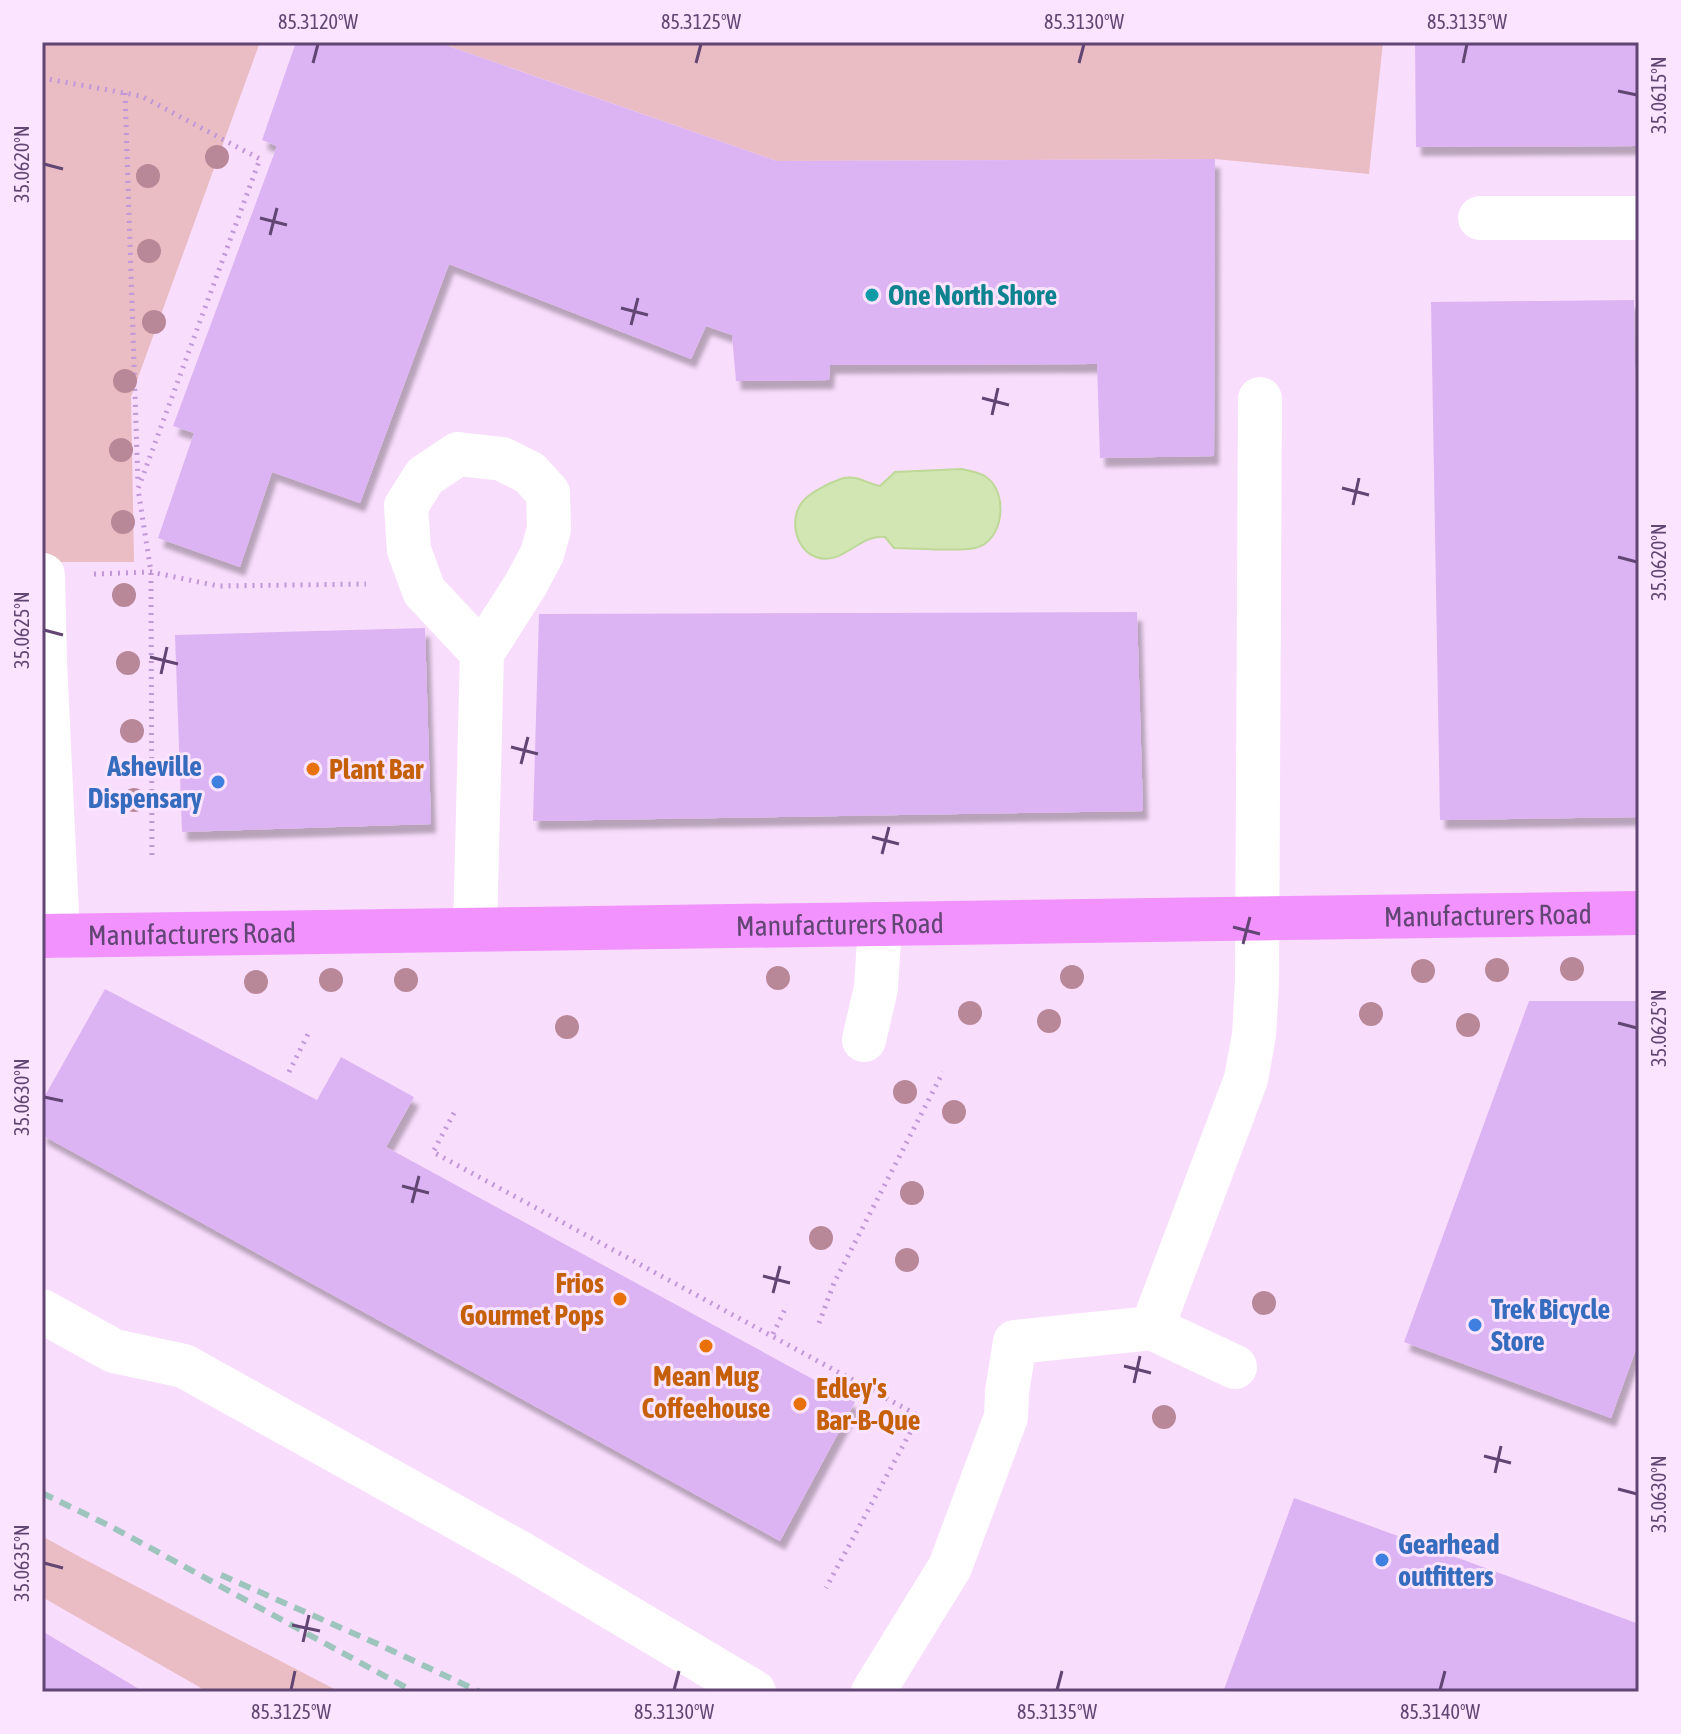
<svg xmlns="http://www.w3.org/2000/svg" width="1681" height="1734" font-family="'Asap Condensed',sans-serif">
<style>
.green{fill:#eabcc3}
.water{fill:#d1e6b2;stroke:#bed898;stroke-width:2}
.building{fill:#ddb4f3;filter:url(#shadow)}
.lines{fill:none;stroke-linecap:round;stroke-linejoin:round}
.path{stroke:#c098d7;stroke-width:5;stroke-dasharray:2 6;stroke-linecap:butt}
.minor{stroke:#fff;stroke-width:44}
.major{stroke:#f292ff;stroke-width:44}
.rail{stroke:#9dc5bd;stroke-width:6;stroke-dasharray:12 8;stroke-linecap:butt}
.tree{fill:#b98898}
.ticks{fill:none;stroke:#614573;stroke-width:3}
.culture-dot{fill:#0f9aa8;stroke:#fbe4ff;stroke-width:3}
.food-dot{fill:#e8710a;stroke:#fbe4ff;stroke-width:3}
.shop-dot{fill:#3f7fe0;stroke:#fbe4ff;stroke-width:3}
.labels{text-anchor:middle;stroke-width:6;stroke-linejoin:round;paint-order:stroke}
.culture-label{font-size:28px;font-weight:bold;fill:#0d838f;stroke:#fbe4ff;text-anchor:start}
.shop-label{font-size:28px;font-weight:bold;fill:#366cbe;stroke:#fbe4ff;text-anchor:start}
.food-label{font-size:28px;font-weight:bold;fill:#c56008;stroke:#fbe4ff;text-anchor:start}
.street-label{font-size:28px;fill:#614573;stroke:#fbe4ff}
.neatline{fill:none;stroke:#614573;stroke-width:3}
.ticks-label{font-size:20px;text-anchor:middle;fill:#614573}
</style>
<defs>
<filter id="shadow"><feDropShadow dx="5" dy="9" stdDeviation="2" flood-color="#0004"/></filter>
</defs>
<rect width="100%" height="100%" fill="#f9ddfd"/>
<path class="green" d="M42,42H260L131,397L134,562H42Z
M437,42H1383L1369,174L1215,159L777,161Z
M42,1536L80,1557L340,1692H208L42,1597Z"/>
<path class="water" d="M962,469C969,471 980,472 986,477C1009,492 1004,542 975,548C958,552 914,548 894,548L885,537C860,533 842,567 816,557C794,549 788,515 805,499C813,491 833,481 844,478C857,475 867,484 880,486L895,472Z"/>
<path class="building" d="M296,42H437L777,161L1215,159L1214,456L1100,458L1097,364L830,365L829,380L736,381L732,335L706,326L691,359L449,264L360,503L272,472L240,567L158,538L194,433L173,426L277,146L262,140Z
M1415,42H1639V146L1416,147Z
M1634,300L1639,621V817L1440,820L1431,302Z
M1137,612L1143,811L533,821L539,614Z
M425,628L431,824L182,832L175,635Z
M105,989L317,1100L341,1057L414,1097L386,1147L855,1402L780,1541L42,1135V1101Z
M1529,1001H1639V1341L1611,1418L1404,1342Z
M1294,1498L1639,1624V1692H1223Z
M42,1631L144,1692H42Z"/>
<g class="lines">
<path class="path" d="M42,78L141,96L260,159L138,489L151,572L152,857
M125,93L138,484
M94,574L151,572L218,586L366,584
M289,1072L308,1034
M454,1113L433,1152L919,1416L826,1588
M819,1323L834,1283L943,1072
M773,1334L787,1305"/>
<path class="minor" d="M1480,218H1639
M43,575L45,662L58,936
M475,930L482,653L526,584L542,554L549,529L548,493L530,473L502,459L458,454L425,476L406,506L409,550L424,591L482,653
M864,1040L876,988L880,924
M42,1311L114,1351L184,1366L520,1553L754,1692
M1235,1367L1152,1328L1246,1079L1254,1035L1257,983L1260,399
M873,1692L950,1567L1006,1417L1007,1392L1015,1342L1152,1328"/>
<path class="major" id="s1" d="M42,936L1639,913"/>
<path class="rail" d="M42,1493L112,1527L414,1692
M221,1575L380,1645L480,1692"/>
</g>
<g class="tree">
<circle cx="217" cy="157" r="12"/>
<circle cx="148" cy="176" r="12"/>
<circle cx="149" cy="251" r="12"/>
<circle cx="154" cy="322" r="12"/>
<circle cx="125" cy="381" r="12"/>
<circle cx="121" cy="450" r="12"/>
<circle cx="123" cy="522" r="12"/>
<circle cx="124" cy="595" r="12"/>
<circle cx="128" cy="663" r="12"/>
<circle cx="132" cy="731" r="12"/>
<circle cx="134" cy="800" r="12"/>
<circle cx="1572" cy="969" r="12"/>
<circle cx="1497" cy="970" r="12"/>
<circle cx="1423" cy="971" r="12"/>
<circle cx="1072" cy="977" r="12"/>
<circle cx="778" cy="978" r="12"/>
<circle cx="331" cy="980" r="12"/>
<circle cx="406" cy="980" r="12"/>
<circle cx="256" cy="982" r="12"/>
<circle cx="970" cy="1013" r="12"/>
<circle cx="1371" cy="1014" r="12"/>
<circle cx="1049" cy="1021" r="12"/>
<circle cx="1468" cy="1025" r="12"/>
<circle cx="567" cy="1027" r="12"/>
<circle cx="905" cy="1092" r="12"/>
<circle cx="954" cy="1112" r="12"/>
<circle cx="912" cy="1193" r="12"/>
<circle cx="821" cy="1238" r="12"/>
<circle cx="907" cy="1260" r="12"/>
<circle cx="1264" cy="1303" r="12"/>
<circle cx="1164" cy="1417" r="12"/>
</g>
<path class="ticks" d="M313,63L318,44M696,63L701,44M1079,63L1084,44M1463,63L1467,44M1618,91L1637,95M44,164L63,169M260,218L287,225M270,235L277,208M621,308L648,315M631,325L638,298M982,398L1009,405M992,415L998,388M1342,488L1369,495M1353,505L1359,478M1618,557L1637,562M44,630L63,635M150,657L178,664M161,674L167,647M511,747L538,754M521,764L528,737M872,837L899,844M882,854L889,827M1233,927L1260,934M1243,944L1250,917M1618,1023L1637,1028M44,1097L63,1101M402,1186L429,1193M412,1203L419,1176M763,1276L790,1283M773,1293L780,1266M1124,1366L1151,1373M1134,1383L1140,1356M1484,1456L1511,1463M1495,1473L1501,1446M1618,1489L1637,1494M44,1563L63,1568M292,1625L320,1631M303,1642L309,1615M291,1690L295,1671M674,1690L679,1671M1057,1690L1062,1671M1440,1690L1445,1671"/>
<circle class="culture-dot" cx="872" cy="295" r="8"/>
<g class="food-dot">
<circle cx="313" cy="769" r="8"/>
<circle cx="620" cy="1299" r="8"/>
<circle cx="706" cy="1346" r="8"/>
<circle cx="800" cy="1404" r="8"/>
</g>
<g class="shop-dot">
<circle cx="218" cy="782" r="8"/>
<circle cx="1475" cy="1325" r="8"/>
<circle cx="1382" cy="1560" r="8"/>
</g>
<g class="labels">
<g class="culture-label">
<text x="888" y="305">One North Shore</text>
</g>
<g class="shop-label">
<text x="202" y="776" text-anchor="end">Asheville<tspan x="202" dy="32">Dispensary</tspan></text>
<text x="1491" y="1319">Trek Bicycle<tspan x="1491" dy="32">Store</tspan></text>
<text x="1398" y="1554">Gearhead<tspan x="1398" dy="32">outfitters</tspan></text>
</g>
<g class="food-label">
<text x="329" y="779">Plant Bar</text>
<text x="604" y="1293" text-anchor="end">Frios<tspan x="604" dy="32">Gourmet Pops</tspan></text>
<text x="706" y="1386" text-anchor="middle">Mean Mug<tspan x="706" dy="32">Coffeehouse</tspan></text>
<text x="816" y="1398">Edley's<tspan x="816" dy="32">Bar-B-Que</tspan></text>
</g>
<g class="street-label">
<text dy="10" stroke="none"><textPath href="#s1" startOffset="1446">Manufacturers Road</textPath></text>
<text dy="10" stroke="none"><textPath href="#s1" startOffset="798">Manufacturers Road</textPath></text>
<text dy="10" stroke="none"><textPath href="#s1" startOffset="150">Manufacturers Road</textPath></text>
</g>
</g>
<rect width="1681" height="1734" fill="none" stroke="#fbe4ff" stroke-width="88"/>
<rect x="44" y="44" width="1593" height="1646" class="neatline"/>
<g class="ticks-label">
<text x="318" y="29">85.3120°W</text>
<text x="701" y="29">85.3125°W</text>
<text x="1084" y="29">85.3130°W</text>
<text x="1467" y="29">85.3135°W</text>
<text transform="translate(1659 95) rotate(-90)" y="7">35.0615°N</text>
<text transform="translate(22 164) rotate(-90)" y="7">35.0620°N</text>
<text transform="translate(1659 562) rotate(-90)" y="7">35.0620°N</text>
<text transform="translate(22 630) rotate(-90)" y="7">35.0625°N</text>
<text transform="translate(1659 1028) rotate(-90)" y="7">35.0625°N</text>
<text transform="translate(22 1097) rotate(-90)" y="7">35.0630°N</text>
<text transform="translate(1659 1494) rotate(-90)" y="7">35.0630°N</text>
<text transform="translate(22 1563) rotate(-90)" y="7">35.0635°N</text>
<text x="291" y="1719">85.3125°W</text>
<text x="674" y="1719">85.3130°W</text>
<text x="1057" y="1719">85.3135°W</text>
<text x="1440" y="1719">85.3140°W</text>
</g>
</svg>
